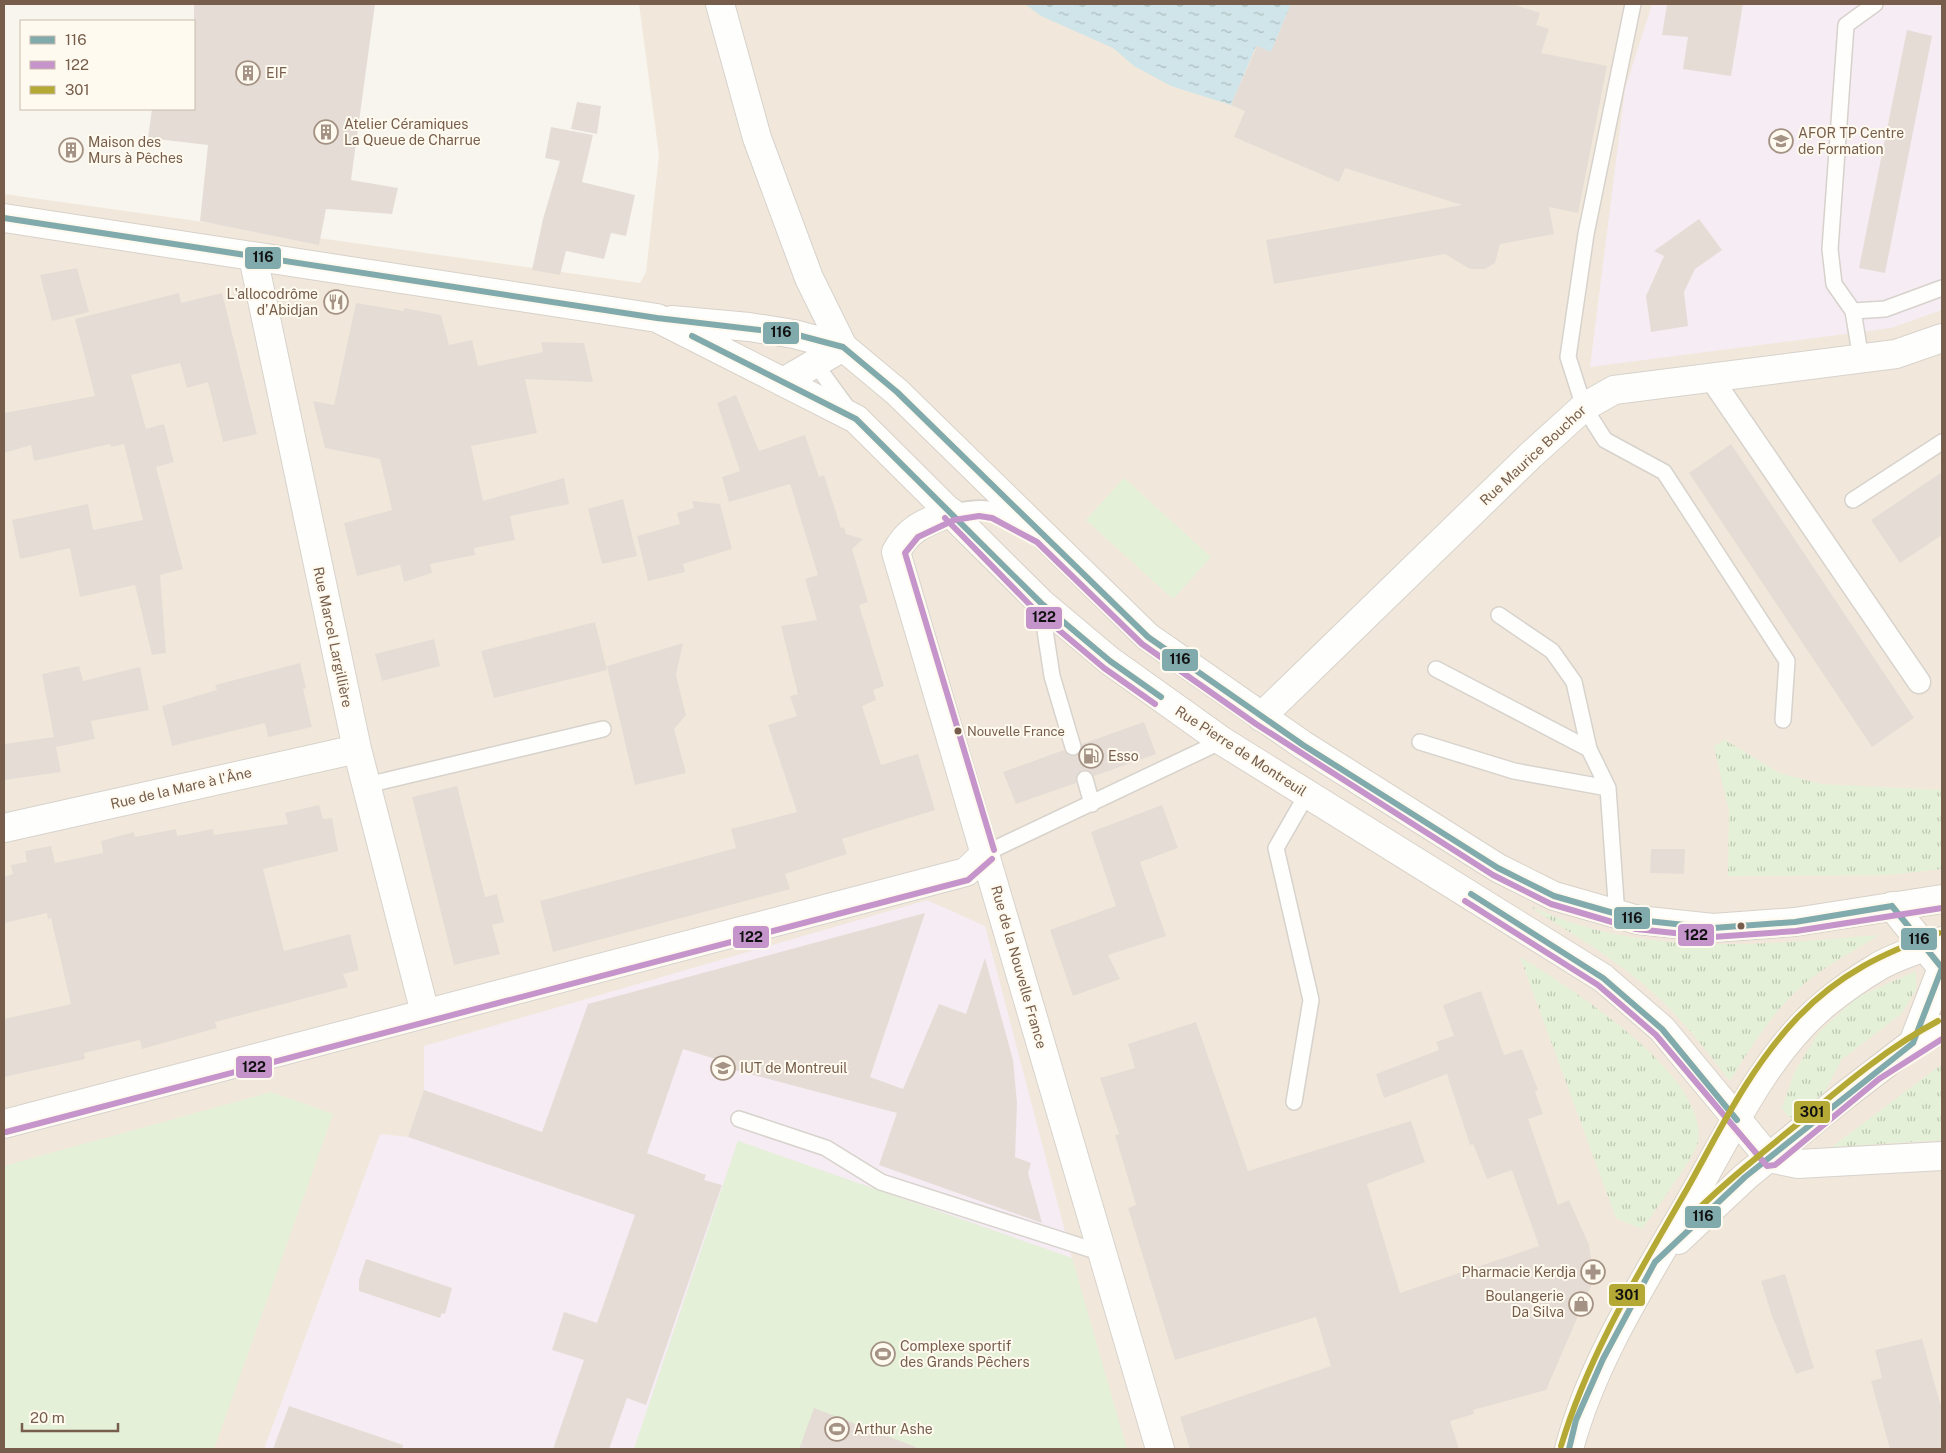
<svg xmlns="http://www.w3.org/2000/svg" width="1946" height="1453" font-family="'Public Sans',sans-serif">
<style>
.residential{fill:#f1e8db}
.education{fill:#f5ecf4}
.grass{fill:url(#grass-tufts)}
.pitch{fill:#e4f0d8}
.water{fill:url(#water-ripples)}
.building{fill:#e5ddd5}
.lines{fill:none;stroke-linecap:round;stroke-linejoin:round}
.service-casing{stroke:#d7d2cc;stroke-width:18}
.pedestrian-casing{stroke:#d7d2cc;stroke-width:25}
.minor-casing{stroke:#d7d2cc;stroke-width:30}
.secondary-casing{stroke:#d8d1c9;stroke-width:30}
.service{stroke:#fefefc;stroke-width:15}
.pedestrian{stroke:#fefefc;stroke-width:22}
.minor{stroke:#fefefc;stroke-width:28}
.secondary{stroke:#fefefc;stroke-width:28}
.bus-1-casing{stroke:#fffaef;stroke-width:10}
.bus-2-casing{stroke:#fffaef;stroke-width:10}
.bus-3-casing{stroke:#fffaef;stroke-width:10}
.bus-1{stroke:#81aaac;stroke-width:6}
.bus-2{stroke:#c494cb;stroke-width:6}
.bus-3{stroke:#b4a934;stroke-width:6}
.bus-dot{fill:#775e4c;stroke:#fffaef;stroke-width:2}
.labels{text-anchor:middle;stroke-width:4;stroke-linejoin:round;paint-order:stroke}
.bus-label{font-size:13px;fill:#775e4c;stroke:#fffaef;text-anchor:start}
.poi-label{font-size:14px;fill:#775e4c;stroke:#fffaef;text-anchor:start}
.street-label{font-size:14px;fill:#775e4c;stroke:#fffaef}
.line-badge{stroke:#fffaef;stroke-width:2}
.pale-badge-label{font-size:14px;text-anchor:middle;font-weight:bold;fill:#111}
</style>
<defs>
<pattern id="grass-tufts" width="24" height="20" patternUnits="userSpaceOnUse" patternTransform="scale(1.25)"><rect width="24" height="20" fill="#e4f0d8"/><path d="M3 7l-1-3M5 7V3M7 7l1-3M15 17l-1-3M17 17v-4M19 17l1-3" fill="none" stroke="#bec6b1"/></pattern>
<pattern id="water-ripples" width="26" height="14" patternUnits="userSpaceOnUse" patternTransform="scale(1.25)"><rect width="26" height="14" fill="#cfe5e9"/><path d="M2 4q2-2 4 0t4 0M15 11q2-2 4 0t4 0" fill="none" stroke="#adbdbf"/></pattern>
</defs>
<rect width="100%" height="100%" fill="#f8f5ee"/>
<path class="residential" d="M639,4H1942V1449H4V194L640,283L646,272L659,155Z"/>
<path class="education" d="M1652,4H1942V310L1891,328L1590,367L1625,89Z
M927,900L985,926L1072,1258L738,1141L634,1449H264L380,1134L408,1137L424,1090V1046Z"/>
<path class="grass" d="M1725,740L1779,773L1821,784L1942,790V869L1888,875L1728,876L1729,812L1714,746Z
M1529,906C1545,912 1562,920 1579,925C1677,955 1779,943 1879,935C1857,949 1834,961 1814,976C1778,1003 1753,1043 1730,1081C1708,1052 1686,1024 1660,999C1622,962 1573,935 1529,906Z
M1520,957C1570,988 1709,1075 1698,1142C1697,1153 1652,1215 1642,1229L1616,1218Z
M1916,971V990L1901,1014L1842,1059L1824,1093L1790,1118L1782,1108L1795,1071L1819,1032L1858,997Z
M1942,1064V1140L1832,1147Z"/>
<path class="pitch" d="M1124,478L1211,557L1173,599L1086,520Z
M271,1092L333,1114L214,1449H4V1166Z
M738,1141L1072,1258L1127,1449H634Z"/>
<path class="water" d="M1025,4H1291L1271,52L1256,46L1231,105L1171,86L1134,66L1113,48L1041,16Z"/>
<path class="building" d="M194,4H375L351,180L398,188L392,214L326,209L319,245L200,221L208,145L148,138L152,109H194Z
M1291,4H1512L1540,13L1536,25L1549,29L1541,53L1607,66L1578,213L1549,207L1554,234L1500,244L1495,263L1485,269H1470L1445,254L1274,284L1266,240L1462,205L1345,168L1339,182L1234,137L1245,111L1231,105L1257,46L1271,52Z
M1667,4H1743L1731,76L1683,69L1688,37L1662,35Z
M1907,30L1932,36L1885,273L1859,268Z
M577,102L601,106L597,134L571,129Z
M551,127L593,135L582,182L635,195L626,236L611,233L604,259L566,251L560,275L532,270L543,219L560,161L545,158Z
M1699,219L1722,250L1695,269L1684,292L1688,326L1651,332L1646,296L1664,256L1654,251Z
M77,268L89,312L52,321L40,275Z
M179,293L181,303L222,293L257,434L223,442L208,382L187,388L180,363L131,375L146,429L164,424L174,462L156,467L183,569L160,575L166,653L152,655L135,585L80,597L70,548L20,559L12,520L88,504L93,530L143,520L124,444L111,447L110,444L34,461L31,445L4,453V413L95,396L75,319Z
M356,303L404,311V308L441,315L449,345L472,340L478,366L543,352L541,342L584,343L593,382L525,379L537,433L471,446L483,501L564,478L569,504L510,516L515,540L474,548L475,555L430,564L432,573L404,582L400,565L357,576L344,523L392,510L380,459L325,448L313,401L334,405Z
M736,395L759,451L805,435L819,477L824,475L841,528L844,527L846,534L863,539L852,549L868,602L859,605L884,686L873,690L876,700L862,706L881,765L918,754L935,810L842,839L847,854L785,874L790,889L553,952L540,901L736,848L731,829L797,812L768,725L797,716L790,696L798,694L781,626L817,620L805,579L818,575L790,484L729,502L722,477L740,471L717,403Z
M1731,444L1914,718L1872,747L1689,473Z
M1942,472V535L1900,563L1871,520Z
M623,499L637,556L602,564L588,509Z
M692,501L720,504L732,549L683,564L685,572L648,581L637,536L680,524L677,513L694,508Z
M595,622L607,670L494,698L481,651Z
M434,639L440,666L382,681L375,654Z
M683,643L676,675L686,715L674,729L686,773L635,785L607,666Z
M300,663L306,688L303,689L312,727L268,737L265,723L172,746L162,706L217,690L215,685Z
M79,666L83,681L140,667L149,710L91,721L95,739L56,747L61,772L4,780V744L54,737L42,674Z
M1144,722L1156,754L1094,776L1088,770H1082L1076,776V783L1016,804L1003,772L1064,750L1070,756H1076L1082,750V744Z
M457,786L485,897L497,894L504,922L492,925L500,954L454,965L412,797Z
M319,805L323,819L332,818L338,851L263,869L284,951L350,934L359,970L343,974L348,987L215,1022L217,1028L142,1049L140,1040L84,1053L85,1059L4,1077V1019L71,1004L51,918L48,919L47,913L4,923V877L13,874L11,865L27,862L25,851L51,846L55,863L103,853L101,841L134,832L135,837L176,829L177,836L213,829L214,835L288,824L285,813Z
M1162,805L1178,848L1140,862L1166,936L1108,955L1120,979L1073,996L1050,930L1116,906L1091,832Z
M1651,849H1685L1684,874L1650,873Z
M925,913L870,1077L903,1089L939,1004L966,1014L985,958L1013,1060L1017,1103L1015,1157L1031,1163L1028,1173L1042,1223L879,1165L897,1113L731,1069L732,1064L683,1049L647,1153L706,1175L704,1180L722,1185L646,1405L627,1398L609,1449H553L584,1360L552,1350L564,1312L597,1323L635,1215L408,1137L424,1090L542,1132L588,1004Z
M1481,991L1504,1055L1522,1049L1538,1090L1535,1092L1543,1114L1528,1119L1558,1205L1569,1200L1589,1245L1594,1279L1546,1390L1473,1410L1474,1414L1450,1421L1459,1449H1190L1180,1417L1331,1366L1316,1317L1175,1360L1128,1208L1136,1205L1115,1135L1119,1134L1100,1078L1135,1068L1128,1044L1196,1022L1248,1171L1411,1121L1425,1162L1367,1184L1400,1293L1539,1246L1512,1170L1487,1179L1473,1144L1470,1145L1447,1074L1384,1098L1376,1074L1439,1050L1436,1042L1454,1036L1443,1005Z
M366,1259L452,1288L445,1314L442,1313L440,1318L359,1291V1280Z
M1785,1274L1814,1368L1796,1374L1772,1316L1761,1281Z
M1922,1339L1942,1410V1449H1890L1871,1381L1882,1378L1875,1350Z
M289,1406L403,1445L402,1449H273Z
M814,1408L916,1447V1449H799Z"/>
<g class="lines">
<g class="service-casing">
<path id="service" d="M1633,4L1586,234L1568,357L1584,407L1605,440L1664,472L1787,661L1783,720
M1853,311L1885,309L1942,288
M811,358L849,410
M1861,359L1853,311L1834,284L1830,249L1846,25L1875,4
M1853,500L1942,442
M951,512C984,506 989,506 1019,522
M1041,604L1052,676L1073,747
M1499,615L1552,651L1574,682L1589,749
M1436,669L1589,749L1608,788L1617,916
M1420,742L1514,771L1608,788
M1085,779L1092,804
M367,785L603,729
M986,853L1222,741
M1294,1102L1311,1000L1276,848L1307,794
M739,1119L826,1148L881,1182L1102,1253"/>
</g>
<g class="pedestrian-casing">
<path id="pedestrian" d="M1711,378L1919,682"/>
</g>
<g class="minor-casing">
<path id="minor" d="M720,4L757,138L809,278L843,347L783,382
M253,257L357,749L425,1013
M951,512C926,523 909,527 896,552L1160,1449
M1261,717L1531,455L1584,407L1614,390L1896,354L1942,338
M4,828L357,749
M4,1124L966,872L986,853
M1769,1158L1798,1164L1942,1156"/>
</g>
<g class="secondary-casing">
<path id="secondary" d="M4,218L657,318L856,419L1041,603L1110,661L1222,741L1603,978L1662,1029L1769,1158
M672,320L749,327L794,334L843,347L897,392L1148,637L1303,745L1498,868L1554,896L1638,920L1713,928L1795,922L1942,899
M1892,906L1942,968L1913,1043
M1678,1240L1745,1177L1844,1096L1913,1043L1942,1029
M1569,1449C1592,1362 1643,1283 1688,1205C1727,1138 1765,1053 1826,1003C1841,991 1859,978 1876,968C1895,956 1921,949 1942,941"/>
</g>
<use href="#service" class="service"/>
<use href="#pedestrian" class="pedestrian"/>
<use href="#minor" class="minor"/>
<use href="#secondary" class="secondary"/>
<g class="bus-1-casing">
<path id="bus-1" d="M4,218L657,318L794,334L843,347L897,392L1148,637L1303,745L1498,868L1554,896L1638,920L1713,928L1795,922L1892,906
M692,336L856,419L1041,603L1110,661L1161,697
M1471,894L1603,978L1662,1029L1737,1120
M1892,906L1942,968L1913,1043
M1569,1449L1576,1420L1603,1359L1655,1262L1745,1177L1913,1043"/>
</g>
<g class="bus-2-casing">
<path id="bus-2" d="M945,518L1035,610L1104,668L1155,704
M994,850L905,553L918,537L954,520L979,516L992,518L1037,542L1142,644L1256,724L1493,875L1551,904L1636,929L1713,937L1796,931L1942,908
M1465,901L1598,985L1656,1035L1767,1166L1775,1165L1879,1079L1942,1039
M6,1132L968,880L992,859"/>
</g>
<g class="bus-3-casing">
<path id="bus-3" d="M1693,1214C1727,1181 1763,1152 1800,1122C1844,1085 1887,1048 1938,1021
M1561,1446C1589,1353 1639,1273 1687,1189C1720,1130 1750,1067 1798,1017C1839,974 1883,953 1939,933"/>
</g>
<use href="#bus-1" class="bus-1"/>
<use href="#bus-2" class="bus-2"/>
<use href="#bus-3" class="bus-3"/>
</g>
<defs>
<g id="building-ring" transform="scale(1.25)"><circle r="9.5" fill="#fffaef" stroke="#a49385" stroke-width="1.5"/><path d="M-4-6H4V6H1V3H-1V6H-4ZM-2.5-4.3h1.7v1.8h-1.7ZM.8-4.3h1.7v1.8H.8ZM-2.5-1h1.7V.8h-1.7ZM.8-1h1.7V.8H.8Z" fill="#a49385"/></g>
<g id="school-ring" transform="scale(1.25)"><circle r="9.5" fill="#fffaef" stroke="#a49385" stroke-width="1.5"/><path d="M0-5L7-2L0 1L-7-2ZM-4 1L0 2.5L4 1V4Q0 6-4 4Z" fill="#a49385"/></g>
<g id="restaurant-ring" transform="scale(1.25)"><circle r="9.5" fill="#fffaef" stroke="#a49385" stroke-width="1.5"/><path d="M-5-6h1v4h1v-4h1v4h1v-4h1v5L-1.5 .5V6h-2V.5L-5-1ZM5-6V6H3V1.5H1.5Q1.5-4 5-6Z" fill="#a49385"/></g>
<g id="fuel-ring" transform="scale(1.25)"><circle r="9.5" fill="#fffaef" stroke="#a49385" stroke-width="1.5"/><path d="M-5.5-6h7V0h2V4h1.3V-2.5L3-4.5l.8-.8L6-3V5H2.5V1h-1V6h-7ZM-4.2-4.7v3.2H.2V-4.7Z" fill="#a49385"/></g>
<g id="university-ring" transform="scale(1.25)"><circle r="9.5" fill="#fffaef" stroke="#a49385" stroke-width="1.5"/><path d="M0-5L7-2L0 1L-7-2ZM-4 1L0 2.5L4 1V4Q0 6-4 4Z" fill="#a49385"/></g>
<g id="pharmacy-ring" transform="scale(1.25)"><circle r="9.5" fill="#fffaef" stroke="#a49385" stroke-width="1.5"/><path d="M-2-6h4v4h4v4h-4v4h-4v-4h-4v-4h4Z" fill="#a49385"/></g>
<g id="shop-ring" transform="scale(1.25)"><circle r="9.5" fill="#fffaef" stroke="#a49385" stroke-width="1.5"/><path d="M-5-2.5h2.3a2.7 3.5 0 0 1 5.4 0H5L5.5 6h-11ZM-1.5-2.5h3a1.5 2.3 0 0 0-3 0Z" fill="#a49385"/></g>
<g id="stadium-ring" transform="scale(1.25)"><circle r="9.5" fill="#fffaef" stroke="#a49385" stroke-width="1.5"/><path d="M0-5a6.5 5 0 1 0 0 10a6.5 5 0 1 0 0-10ZM-3.5-1.8h7v3.6h-7Z" fill="#a49385"/></g>
</defs>
<g fill-rule="evenodd">
<use href="#building-ring" x="248" y="73"/>
<use href="#building-ring" x="326" y="132"/>
<use href="#school-ring" x="1781" y="141"/>
<use href="#building-ring" x="71" y="150"/>
<use href="#restaurant-ring" x="336" y="302"/>
<use href="#fuel-ring" x="1091" y="756"/>
<use href="#university-ring" x="723" y="1068"/>
<use href="#pharmacy-ring" x="1593" y="1272"/>
<use href="#shop-ring" x="1581" y="1304"/>
<use href="#stadium-ring" x="883" y="1354"/>
<use href="#stadium-ring" x="837" y="1429"/>
</g>
<g class="bus-dot">
<circle cx="958" cy="731" r="4.5"/>
<circle cx="1741" cy="926" r="4.5"/>
</g>
<g class="labels">
<g class="bus-label">
<text x="967" y="736">Nouvelle France</text>
</g>
<g class="poi-label">
<text x="266" y="78">EIF</text>
<text x="344" y="129">Atelier Céramiques<tspan x="344" dy="16">La Queue de Charrue</tspan></text>
<text x="1798" y="138">AFOR TP Centre<tspan x="1798" dy="16">de Formation</tspan></text>
<text x="88" y="147">Maison des<tspan x="88" dy="16">Murs à Pêches</tspan></text>
<text x="318" y="299" text-anchor="end">L'allocodrôme<tspan x="318" dy="16">d'Abidjan</tspan></text>
<text x="1108" y="761">Esso</text>
<text x="740" y="1073">IUT de Montreuil</text>
<text x="1576" y="1277" text-anchor="end">Pharmacie Kerdja</text>
<text x="1564" y="1301" text-anchor="end">Boulangerie<tspan x="1564" dy="16">Da Silva</tspan></text>
<text x="900" y="1351">Complexe sportif<tspan x="900" dy="16">des Grands Pêchers</tspan></text>
<text x="854" y="1434">Arthur Ashe</text>
</g>
<g class="street-label">
<text transform="translate(1533 455) rotate(-43)" y="5">Rue Maurice Bouchor</text>
<text transform="translate(333 637) rotate(78)" y="5">Rue Marcel Largillière</text>
<text transform="translate(1241 751) rotate(33)" y="5">Rue Pierre de Montreuil</text>
<text transform="translate(181 788) rotate(-13)" y="5">Rue de la Mare à l'Âne</text>
<text transform="translate(1019 967) rotate(74)" y="5">Rue de la Nouvelle France</text>
</g>
</g>
<g class="line-badge">
<rect x="244" y="246" width="38" height="24" rx="5" fill="#81aaac"/>
<rect x="762" y="321" width="38" height="24" rx="5" fill="#81aaac"/>
<rect x="1025" y="606" width="38" height="24" rx="5" fill="#c494cb"/>
<rect x="1161" y="648" width="38" height="24" rx="5" fill="#81aaac"/>
<rect x="1613" y="906" width="38" height="24" rx="5" fill="#81aaac"/>
<rect x="1677" y="923" width="38" height="24" rx="5" fill="#c494cb"/>
<rect x="732" y="925" width="38" height="24" rx="5" fill="#c494cb"/>
<rect x="1900" y="927" width="38" height="24" rx="5" fill="#81aaac"/>
<rect x="235" y="1055" width="38" height="24" rx="5" fill="#c494cb"/>
<rect x="1793" y="1100" width="38" height="24" rx="5" fill="#b4a934"/>
<rect x="1684" y="1205" width="38" height="24" rx="5" fill="#81aaac"/>
<rect x="1608" y="1283" width="38" height="24" rx="5" fill="#b4a934"/>
</g>
<g class="pale-badge-label">
<text x="263" y="262">116</text>
<text x="781" y="337">116</text>
<text x="1044" y="622">122</text>
<text x="1180" y="664">116</text>
<text x="1632" y="923">116</text>
<text x="1696" y="940">122</text>
<text x="751" y="942">122</text>
<text x="1919" y="944">116</text>
<text x="254" y="1072">122</text>
<text x="1812" y="1117">301</text>
<text x="1703" y="1221">116</text>
<text x="1627" y="1300">301</text>
</g>
<rect width="1946" height="1453" fill="none" stroke="#775e4c" stroke-width="10"/>
<rect x="20" y="20" width="175" height="90" fill="#fffaef" stroke="#c9bcae"/>
<rect x="30" y="36" width="25" height="8" fill="#81aaac" stroke="#c9bcae"/>
<text x="65" y="45" font-size="15" fill="#775e4c">116</text>
<rect x="30" y="61" width="25" height="8" fill="#c494cb" stroke="#c9bcae"/>
<text x="65" y="70" font-size="15" fill="#775e4c">122</text>
<rect x="30" y="86" width="25" height="8" fill="#b4a934" stroke="#c9bcae"/>
<text x="65" y="95" font-size="15" fill="#775e4c">301</text>
<path d="M22 1423v8h96v-8" fill="none" stroke="#775e4c" stroke-width="2.5"/>
<text x="30" y="1423" font-size="15" fill="#775e4c" stroke="#fffaef" stroke-width="4" paint-order="stroke">20 m</text>
</svg>
